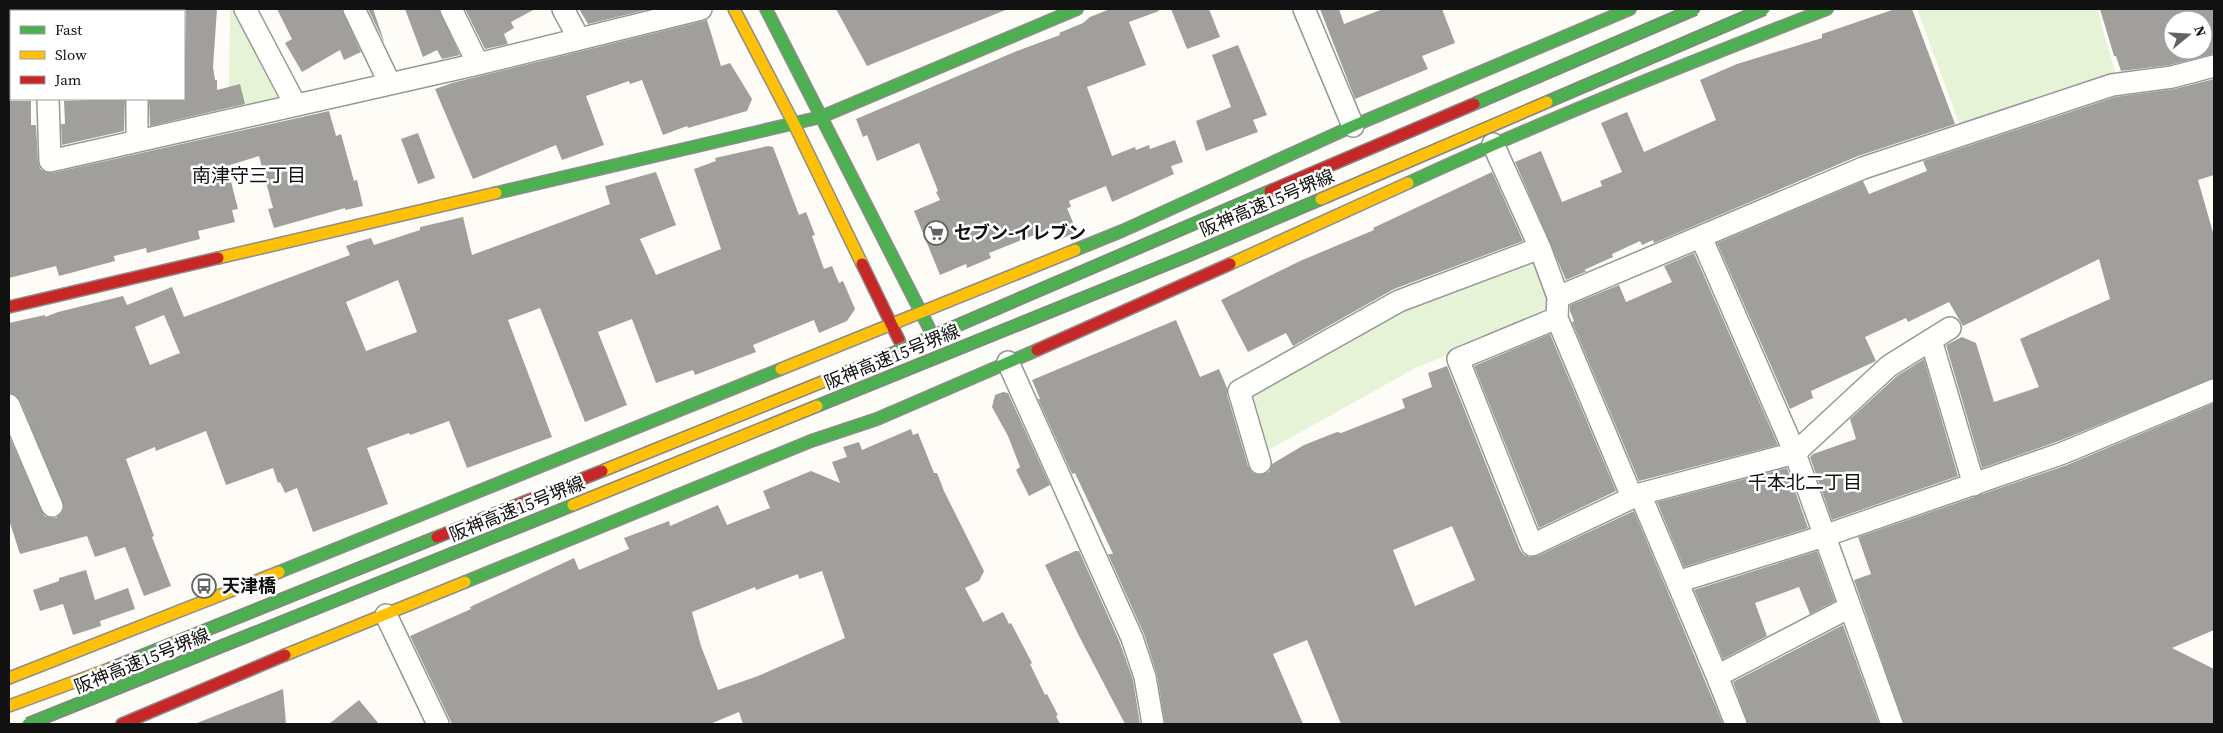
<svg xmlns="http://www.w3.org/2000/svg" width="2223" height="733" font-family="'Source Serif 4','Noto Sans JP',serif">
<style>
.green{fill:#e7f3d7}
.building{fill:#a19f9c;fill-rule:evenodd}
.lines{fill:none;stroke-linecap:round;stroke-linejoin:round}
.street-casing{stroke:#979795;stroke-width:24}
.fast-casing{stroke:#8e8d8b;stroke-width:14}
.slow-casing{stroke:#8e8d8b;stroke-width:14}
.jam-casing{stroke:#8e8d8b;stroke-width:14}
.street{stroke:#fffffe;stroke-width:21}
.fast{stroke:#4caf50;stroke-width:11}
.slow{stroke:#ffc107;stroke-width:11}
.jam{stroke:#c62828;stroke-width:11}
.fast-bridge-casing{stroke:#858482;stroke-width:14;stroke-linecap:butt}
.slow-bridge-casing{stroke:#858482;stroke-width:14;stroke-linecap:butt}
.jam-bridge-casing{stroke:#858482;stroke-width:14;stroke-linecap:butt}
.fast-bridge{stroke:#4caf50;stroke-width:11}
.slow-bridge{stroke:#ffc107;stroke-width:11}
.jam-bridge{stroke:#c62828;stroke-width:11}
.labels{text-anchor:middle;stroke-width:5;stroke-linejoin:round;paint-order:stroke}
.street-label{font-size:18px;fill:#111;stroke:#fff}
.poi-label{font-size:18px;font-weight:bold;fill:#111;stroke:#fff;text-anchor:start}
.neighbourhood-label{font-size:19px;fill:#111;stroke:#fff}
</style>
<rect width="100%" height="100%" fill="#fdfcf7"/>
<path class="green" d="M230,9H241L286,101L235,112L229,87Z
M1917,9H2097L2117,78L1961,128Z
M1531,259L1538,261L1550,306L1547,317L1415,368L1265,452L1247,397L1398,313Z"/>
<path class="building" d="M186,9H217L213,67L215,80H217V90L240,84L245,104L150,126L149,99H184Z
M277,9H342L361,52L344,60L340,50L302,72L285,43L292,39Z
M368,9H373L384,41V42Z
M405,9H439L460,55L442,59L437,50L423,57Z
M465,9H535L511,22L514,28L504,34L508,44L485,49Z
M579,9H650L588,24Z
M836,9H1008L867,66Z
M1110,9H1158L1159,11L1129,22L1146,65L1087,87L1112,156L1135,147L1136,150L1149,145L1150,149L1175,140L1183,162L1171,166L1174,174L1112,202L1106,186L1069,201L1071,207L1067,208L1077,232L1063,238L1057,226L989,253L991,258L967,268L966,264L940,275L914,211L940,200L936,192L938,191L919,143L877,161L867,135L863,137L856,119L1017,51L1060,35L1059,33L1083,23L1090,17Z
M1171,9H1209L1220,37L1187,49Z
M1320,9H1339L1344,24L1383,9H1442L1455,43L1422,56L1428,69L1355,99Z
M1895,9H1912L1955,124L1858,156L1654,243L1653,240L1642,245L1640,241L1612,254L1613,257L1584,270L1587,271L1566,280L1515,162L1541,151L1562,202L1602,186L1600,181L1622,172L1601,123L1627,112L1644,152L1716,120L1700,80L1737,64L1822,38V34Z
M2100,9H2214V54L2170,65L2121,71L2116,56H2114ZM2173,20H2203V50H2173Z
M707,20L721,66L730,63L752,99L747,111L688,128L687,126L663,135L642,80L630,84L629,81L586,96L604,145L562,160L556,145L473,179L435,89L452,83Z
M1238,45L1267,115L1253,120L1258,132L1206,151L1196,121L1231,107L1212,55Z
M2214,79V175L2198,180L2214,236V378L2059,441L1982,468L1946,345L1962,337L1976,343L1994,402L2039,387L2020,339L2110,299L2099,259L1963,326L1949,302L1908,322L1906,318L1865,337L1876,361L1811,391L1813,398L1790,409L1717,243L1863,181L1869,194L1927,171L1923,161L2115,97L2174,89Z
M112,99H125L124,131L62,145L61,124H65L64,101Z
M9,101H31V125H36L38,162L40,169L45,172L52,173L329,111L336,136L341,134L354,181L357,180L363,206L345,210V208L274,228L268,209L273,208L259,156L227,166L238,209L232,210L235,222L198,231L200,239L147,253L146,248L114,256L115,261L59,276L56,266L9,278Z
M418,133L435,178L418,184L401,139Z
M768,146L773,147L799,215L806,212L815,235L812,236L824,269L832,266L839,283L843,281L855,309L847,321L819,333L814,320L753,345L756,352L695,375L693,370L656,383L632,319L598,332L627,405L585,422L540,308L508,320L552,437L467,468L449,421L410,435L409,433L367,448L388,504L313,532L297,488L285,493L280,482L278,483L273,468L226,485L206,431L156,451L155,447L126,459L154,536L152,537L171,586L144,596L125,547L95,557L87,536L20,554L9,520V436L44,516L50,518H56L62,513L64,507L20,400L16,395L9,393V323L45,315V317L58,312L123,296L127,305L172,287L184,317L350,255L346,246L357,242L371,238L374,245L420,230V227L463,217L472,255L610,204L605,186L656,172L676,225L640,239L656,275L721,249L694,169L716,161L715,158ZM398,280L417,332L366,351L346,302ZM164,315L180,353L150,365L135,327Z
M1492,172L1523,241L1394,289L1293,346L1286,333L1248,352L1221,300L1300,261L1374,230L1373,228Z
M1694,253L1778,445L1639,481L1572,322L1574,321L1570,311V305L1619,285L1626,302L1672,282L1664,266Z
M1176,320L1200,377L1219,369L1227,388V394L1248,466L1252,472L1258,475L1269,472L1272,464L1304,445L1337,432L1341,433L1405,408L1402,399L1432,387L1428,373L1447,366L1520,550L1524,555L1530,557L1537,556L1634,511L1723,724H1341L1307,640L1273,654L1303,724H1165L1157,675L1144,634L1108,554H1113L1075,473L1072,474L1038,399H1040L1032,380ZM1452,526L1475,580L1415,606L1393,550Z
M1550,334L1616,491L1539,528L1474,366Z
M1924,359L1958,476L1832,520L1810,457L1813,454L1856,439L1850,419L1897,376Z
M1003,392L1008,393L1050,485L1029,496L1016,470L1020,467L1008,436L992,407L995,395Z
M2214,403V630L2172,648L2214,669V724H1904L1854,580L1871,574L1858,537L2067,465Z
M911,429L913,435L918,433L934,473H937L944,491L984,571L979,581L965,588L983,622L1003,612L1009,624L1011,623L1032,663L1030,664L1045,695L1047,694L1058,715L1056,716L1060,724H743L739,712L710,724H452L410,636L471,609L470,607L574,558L579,570L629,549L624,538L669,521L670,526L718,505L727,525L770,508L763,491L811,471L840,483L832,462L847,457L843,447L859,442L862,450ZM822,571L845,638L758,676L718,690L701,646L692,612L755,587L756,590L798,574L799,579Z
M1787,468L1808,528L1684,567L1657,502Z
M1075,551H1079L1120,643L1133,680L1140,724H1125L1079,636L1045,565Z
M1817,551L1835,601L1810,614L1799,587L1755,603L1767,636L1723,659L1694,590Z
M86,570L95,600L128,588L135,609L100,621L101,626L73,635L63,604L40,611L33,590L59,581V578Z
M1843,625L1879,724H1748L1733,682Z
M283,689L286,724H197V723Z
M359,700L379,724H329Z"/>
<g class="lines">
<g class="street-casing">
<path id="street" d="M44,9V11
M135,9V11
M245,9L295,104
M354,9L390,84
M451,9L478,64
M563,9L579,39
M1304,9L1353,126
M48,99L50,161L478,64L701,9
M137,99V141
M1493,144L1540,248L1558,297L1557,318L1632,497
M1701,237L1795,453L1892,724
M1558,297L1863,168L2112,85L2172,77L2214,66
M1557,318L1458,359L1532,545L1640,494L1795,453L1889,366L1950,328
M1931,340L1974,485
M1008,362L1132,638L1145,677L1153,724
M9,405L52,506
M1260,463L1239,391L1399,301L1540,248
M1640,494L1717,676L1736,724
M1677,582L1824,536L2063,453L2214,390
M386,615L438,724
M1717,676L1850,607"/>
</g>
<g class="fast-casing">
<path id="fast" d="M766,9L929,328
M1408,183C1545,120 1686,64 1827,9
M496,193L821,117L1077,9
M1075,250L1122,231L1353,126L1630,9
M279,572L781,369
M465,582L811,441L877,419L1037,350"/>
</g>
<g class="slow-casing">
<path id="slow" d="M734,9L794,124L862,264
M218,258L496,193
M1230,264L1408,183
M781,369L1075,250
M285,655L465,582
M9,678L279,572
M9,706L109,669"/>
</g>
<g class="jam-casing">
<path id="jam" d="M862,264L899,340
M9,307L218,258
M1037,350L1230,264
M122,724L285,655"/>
</g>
<use href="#street" class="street"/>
<use href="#fast" class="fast"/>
<use href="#slow" class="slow"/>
<use href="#jam" class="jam"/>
<g class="fast-bridge-casing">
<path id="fast-bridge" d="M1547,102L1764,9
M1474,104L1695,9
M884,357L1270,191
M817,406L1187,256L1321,199
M109,669L437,537
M28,724L573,505"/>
</g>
<g class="slow-bridge-casing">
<path id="slow-bridge" d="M1321,199L1547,102
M602,471L884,357
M573,505L817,406"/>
</g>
<g class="jam-bridge-casing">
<path id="jam-bridge" d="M1270,191L1474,104
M437,537L602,471"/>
</g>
<use href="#fast-bridge" class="fast-bridge"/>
<use href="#slow-bridge" class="slow-bridge"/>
<use href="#jam-bridge" class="jam-bridge"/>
</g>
<defs>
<g id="supermarket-ring" transform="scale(1.25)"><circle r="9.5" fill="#fff" stroke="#646362" stroke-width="1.5"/><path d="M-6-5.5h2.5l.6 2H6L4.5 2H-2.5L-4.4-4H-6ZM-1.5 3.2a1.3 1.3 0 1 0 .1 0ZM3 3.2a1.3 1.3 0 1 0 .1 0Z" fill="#646362"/></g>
<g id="bus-ring" transform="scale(1.25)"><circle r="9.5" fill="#fff" stroke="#646362" stroke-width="1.5"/><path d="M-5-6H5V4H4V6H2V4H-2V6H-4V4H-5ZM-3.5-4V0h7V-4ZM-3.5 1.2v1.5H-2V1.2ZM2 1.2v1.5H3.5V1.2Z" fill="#646362"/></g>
</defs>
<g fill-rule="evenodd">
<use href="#supermarket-ring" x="936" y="233"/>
<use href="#bus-ring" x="204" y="586"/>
</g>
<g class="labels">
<g class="street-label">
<text transform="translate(1267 203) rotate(-23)" y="6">阪神高速15号堺線</text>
<text transform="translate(892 357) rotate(-22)" y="6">阪神高速15号堺線</text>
<text transform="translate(517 509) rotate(-22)" y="6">阪神高速15号堺線</text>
<text transform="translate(142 661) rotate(-22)" y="6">阪神高速15号堺線</text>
</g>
<g class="poi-label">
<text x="954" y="239">セブン-イレブン</text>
<text x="222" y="592">天津橋</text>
</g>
<g class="neighbourhood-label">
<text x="249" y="182">南津守三丁目</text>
<text x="1805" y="489">千本北二丁目</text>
</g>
</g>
<rect width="2223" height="733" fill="none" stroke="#111111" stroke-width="20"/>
<rect x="10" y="10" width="175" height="90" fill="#ffffff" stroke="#a0a0a0"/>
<rect x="20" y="26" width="25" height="8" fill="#4caf50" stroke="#a0a0a0"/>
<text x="55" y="35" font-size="15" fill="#111111">Fast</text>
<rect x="20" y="51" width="25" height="8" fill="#ffc107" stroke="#a0a0a0"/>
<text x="55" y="60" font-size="15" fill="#111111">Slow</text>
<rect x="20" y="76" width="25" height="8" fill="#c62828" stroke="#a0a0a0"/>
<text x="55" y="85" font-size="15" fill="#111111">Jam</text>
<g transform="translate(2188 35) rotate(72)"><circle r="24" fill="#ffffff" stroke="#a0a0a0"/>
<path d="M0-4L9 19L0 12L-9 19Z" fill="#646362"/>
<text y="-8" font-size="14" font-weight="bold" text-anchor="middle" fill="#111111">N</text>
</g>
</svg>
